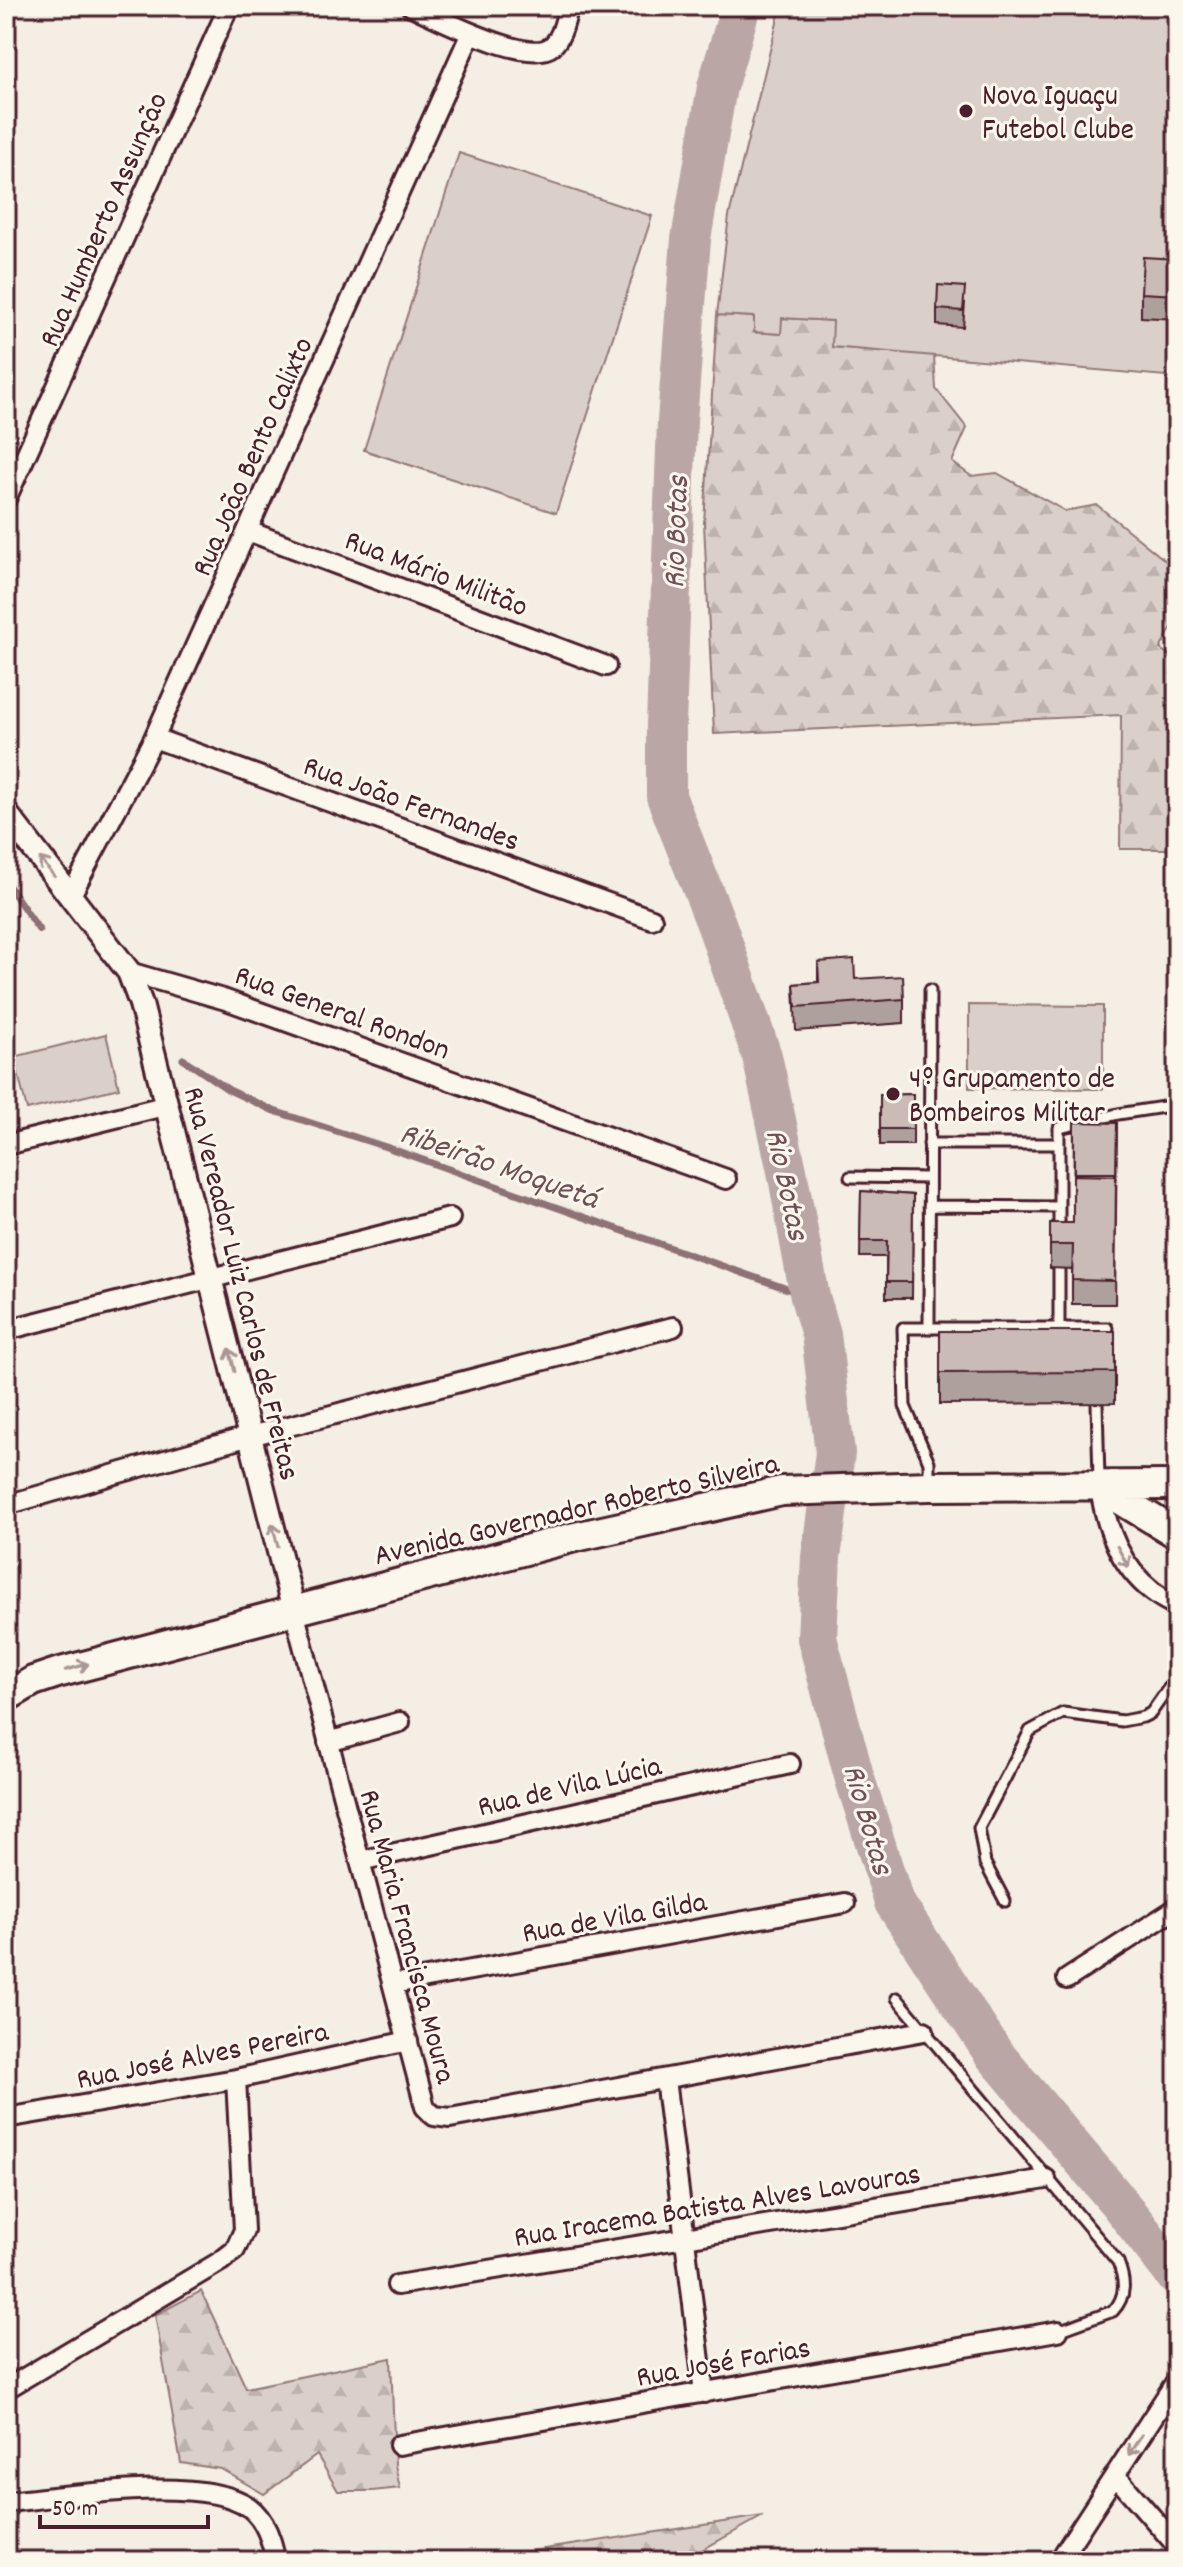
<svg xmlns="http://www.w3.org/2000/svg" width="1183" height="2567" font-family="Dekko,sans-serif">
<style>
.forest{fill:url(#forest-firs);stroke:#92787a;stroke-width:2}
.green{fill:#dbd0c9;stroke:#92787a;stroke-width:2}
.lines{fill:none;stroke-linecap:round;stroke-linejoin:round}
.stream{stroke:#8d7174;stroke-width:7}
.river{stroke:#baa7a5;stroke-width:40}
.service-casing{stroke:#4a1f2b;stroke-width:15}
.minor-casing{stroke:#4a1f2b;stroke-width:24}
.tertiary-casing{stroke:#4a1f2b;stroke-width:28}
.primary-casing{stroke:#4a1f2b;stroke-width:34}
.service{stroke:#fbf7ec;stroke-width:9}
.minor{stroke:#fbf7ec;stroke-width:18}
.tertiary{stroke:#fbf7ec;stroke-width:22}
.primary{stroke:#fbf7ec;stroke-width:28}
.wall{fill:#aea19d;stroke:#4a1f2b;stroke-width:2}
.building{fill:#cabbb6;stroke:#4a1f2b;stroke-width:2}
.oneway{stroke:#ab9695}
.poi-dot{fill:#4a1f2b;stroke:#fbf7ec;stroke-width:3}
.labels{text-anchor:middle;stroke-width:6;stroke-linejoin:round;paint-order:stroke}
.poi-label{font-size:30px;fill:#4a1f2b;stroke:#fbf7ec;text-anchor:start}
.street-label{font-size:30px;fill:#4a1f2b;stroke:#fbf7ec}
.water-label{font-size:32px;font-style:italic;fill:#714f56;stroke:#fbf7ec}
</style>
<defs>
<pattern id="forest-firs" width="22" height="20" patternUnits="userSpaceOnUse" patternTransform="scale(2)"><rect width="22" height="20" fill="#dbd0c9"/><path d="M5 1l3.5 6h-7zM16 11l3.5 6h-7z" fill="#bdb2ad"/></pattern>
</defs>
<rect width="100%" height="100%" fill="#f4eee4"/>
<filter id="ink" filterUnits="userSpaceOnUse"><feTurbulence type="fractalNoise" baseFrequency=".0125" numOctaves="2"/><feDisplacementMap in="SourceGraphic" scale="16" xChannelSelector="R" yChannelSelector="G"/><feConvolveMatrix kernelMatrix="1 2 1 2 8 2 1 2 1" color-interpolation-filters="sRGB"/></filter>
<g filter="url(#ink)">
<path class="forest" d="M717,315L755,317L754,332L780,334L782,318L834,321L833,347L934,355L936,389L967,428L952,462L971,476L997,473L1065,511L1097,505L1177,570V618L1160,649L1177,660V849H1120L1121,715L714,734L704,523Z
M201,2291L246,2388L391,2358L395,2465L400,2488L372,2491H338L317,2455L264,2494L221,2469L181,2463L155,2315Z
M763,2516L682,2561H465Z"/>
<path class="green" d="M781,6H1177V377L832,347L833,321L782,318L781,334L754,332V317L717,315L729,216Z
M459,153L652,216L556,513L364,450Z
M969,1005L1103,1006V1089L969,1088Z
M106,1034L119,1088L27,1110L14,1057Z"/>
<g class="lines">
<path class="stream" d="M6,882L39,930
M183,1059L229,1090L274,1111L389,1148L810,1297"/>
<path class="river" d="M741,6L717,87L691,239L677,421L666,725V796L717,926L762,1056L787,1171L810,1297L821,1334L835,1453L821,1557L817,1638L854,1776L894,1902L994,2054L1116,2199L1177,2277"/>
<g class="service-casing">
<path id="service" d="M929,1144H1059
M850,1177L929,1178
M929,1206L1059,1207
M1059,1235V1128L1118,1114L1177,1105
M1059,1269V1328
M929,1328L930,990
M1097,1403L1099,1480
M929,1483V1462L905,1406L903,1328H1107
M1005,1901L985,1863L979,1828L1030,1731L1063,1713L1122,1721L1143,1717L1151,1713L1177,1676
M897,1998L1118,2262C1125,2280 1127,2296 1113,2311L1058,2331"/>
</g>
<g class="minor-casing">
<path id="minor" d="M411,6C437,17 529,66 552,46C563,36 565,19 569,6
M6,499L229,6
M248,531L606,666
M154,738L652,919
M70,897L154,738L471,33
M129,972L226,1000L726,1179
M6,1145L168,1105
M6,1330L450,1218
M1100,1487C1107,1538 1128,1584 1177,1606
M6,1505L250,1436L673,1327
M294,1611L425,2107L434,2116L450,2118L924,2031
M328,1742L400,1722
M360,1861L790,1764
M1067,1979L1177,1908
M393,1984L845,1903
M665,2079L704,2393
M6,2118L236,2079L408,2041
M397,2285L1046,2179
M6,2389L221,2261L235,2250L244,2230L236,2079
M399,2445L1058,2331
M1115,2475L1177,2546
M6,2502C63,2497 203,2474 249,2507C265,2519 273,2542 275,2561
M1059,2561L1177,2380"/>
</g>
<g class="tertiary-casing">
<path id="tertiary" d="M6,813L129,972L141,1004L294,1611"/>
</g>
<g class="primary-casing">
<path id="primary" d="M1100,1487L1177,1534
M6,1697L33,1681L57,1673L571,1538L782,1491L929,1486L1177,1485"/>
</g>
<use href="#service" class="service"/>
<use href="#minor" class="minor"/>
<use href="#tertiary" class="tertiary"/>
<use href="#primary" class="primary"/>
</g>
<path class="wall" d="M1177,259V319L1141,317V293Z
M965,303L963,327L937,325V309Z
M818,962L855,979L904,999V1023L796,1031L794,984L818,982Z
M913,1094V1145H880V1095Z
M1074,1122L1117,1123L1115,1304H1072V1269L1050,1268V1223H1073Z
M861,1191L913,1195L912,1298H886V1257H860Z
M940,1331H1115V1403L940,1404Z"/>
<path class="building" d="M1143,257L1177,259V295L1141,293Z
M938,285L965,287L963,311L937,309Z
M854,959L855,979L903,976L904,999L796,1007L794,984L819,982L818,962Z
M913,1094V1129H880V1095Z
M1074,1122L1117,1123L1116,1173H1074Z
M1073,1175L1116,1176L1115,1281L1072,1280L1073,1245H1050V1223H1073Z
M861,1191L913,1195L912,1282H886L887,1241H860Z
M940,1331H1115V1372L940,1373Z"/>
<defs><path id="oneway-shaft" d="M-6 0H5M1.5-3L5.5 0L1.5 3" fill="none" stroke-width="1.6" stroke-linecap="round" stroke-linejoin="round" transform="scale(2)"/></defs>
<g class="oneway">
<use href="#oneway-shaft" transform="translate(47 867) rotate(-128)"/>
<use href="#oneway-shaft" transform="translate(232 1360) rotate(-104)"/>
<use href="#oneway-shaft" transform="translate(275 1535) rotate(-104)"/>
<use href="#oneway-shaft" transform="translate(1123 1557) rotate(61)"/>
<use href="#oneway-shaft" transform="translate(77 1667) rotate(-15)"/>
<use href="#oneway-shaft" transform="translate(1135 2445) rotate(123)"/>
</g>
</g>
<g class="poi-dot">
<circle cx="966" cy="111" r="8"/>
<circle cx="893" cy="1094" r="8"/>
</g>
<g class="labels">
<g class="poi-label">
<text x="982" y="104">Nova Iguaçu<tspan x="982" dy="34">Futebol Clube</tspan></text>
<text x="909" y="1087">4º Grupamento de<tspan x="909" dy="34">Bombeiros Militar</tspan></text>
</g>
<g class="street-label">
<text transform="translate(102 219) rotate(-66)" y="10">Rua Humberto Assunção</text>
<text transform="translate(251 456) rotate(-66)" y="10">Rua João Bento Calixto</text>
<text transform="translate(437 572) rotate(21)" y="10">Rua Mário Militão</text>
<text transform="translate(412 802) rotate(20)" y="10">Rua João Fernandes</text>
<text transform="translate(343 1011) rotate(20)" y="10">Rua General Rondon</text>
<text transform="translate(243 1283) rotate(76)" y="10">Rua Vereador Luiz Carlos de Freitas</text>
<text transform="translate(576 1508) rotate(-13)" y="10">Avenida Governador Roberto Silveira</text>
<text transform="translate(569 1785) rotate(-13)" y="10">Rua de Vila Lúcia</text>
<text transform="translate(614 1916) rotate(-10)" y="10">Rua de Vila Gilda</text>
<text transform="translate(409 1936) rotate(75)" y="10">Rua Maria Francisca Moura</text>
<text transform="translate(202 2054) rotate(-11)" y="10">Rua José Alves Pereira</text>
<text transform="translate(717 2204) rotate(-9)" y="10">Rua Iracema Batista Alves Lavouras</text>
<text transform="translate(723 2361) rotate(-10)" y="10">Rua José Farias</text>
</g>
<g class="water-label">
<text transform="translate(674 532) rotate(-88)" y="11">Rio Botas</text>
<text transform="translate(500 1164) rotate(19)" y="11">Ribeirão Moquetá</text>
<text transform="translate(789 1184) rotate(78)" y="11">Rio Botas</text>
<text transform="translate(870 1819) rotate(74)" y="11">Rio Botas</text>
</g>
</g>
<rect width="1183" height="2567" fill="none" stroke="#fbf7ec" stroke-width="32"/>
<rect x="16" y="16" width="1151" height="2535" fill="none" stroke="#4a1f2b" stroke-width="3" filter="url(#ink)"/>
<path d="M40 2515v12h168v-12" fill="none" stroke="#4a1f2b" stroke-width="4"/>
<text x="52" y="2515" font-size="24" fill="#4a1f2b" stroke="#fbf7ec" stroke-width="6" paint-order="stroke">50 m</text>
</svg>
